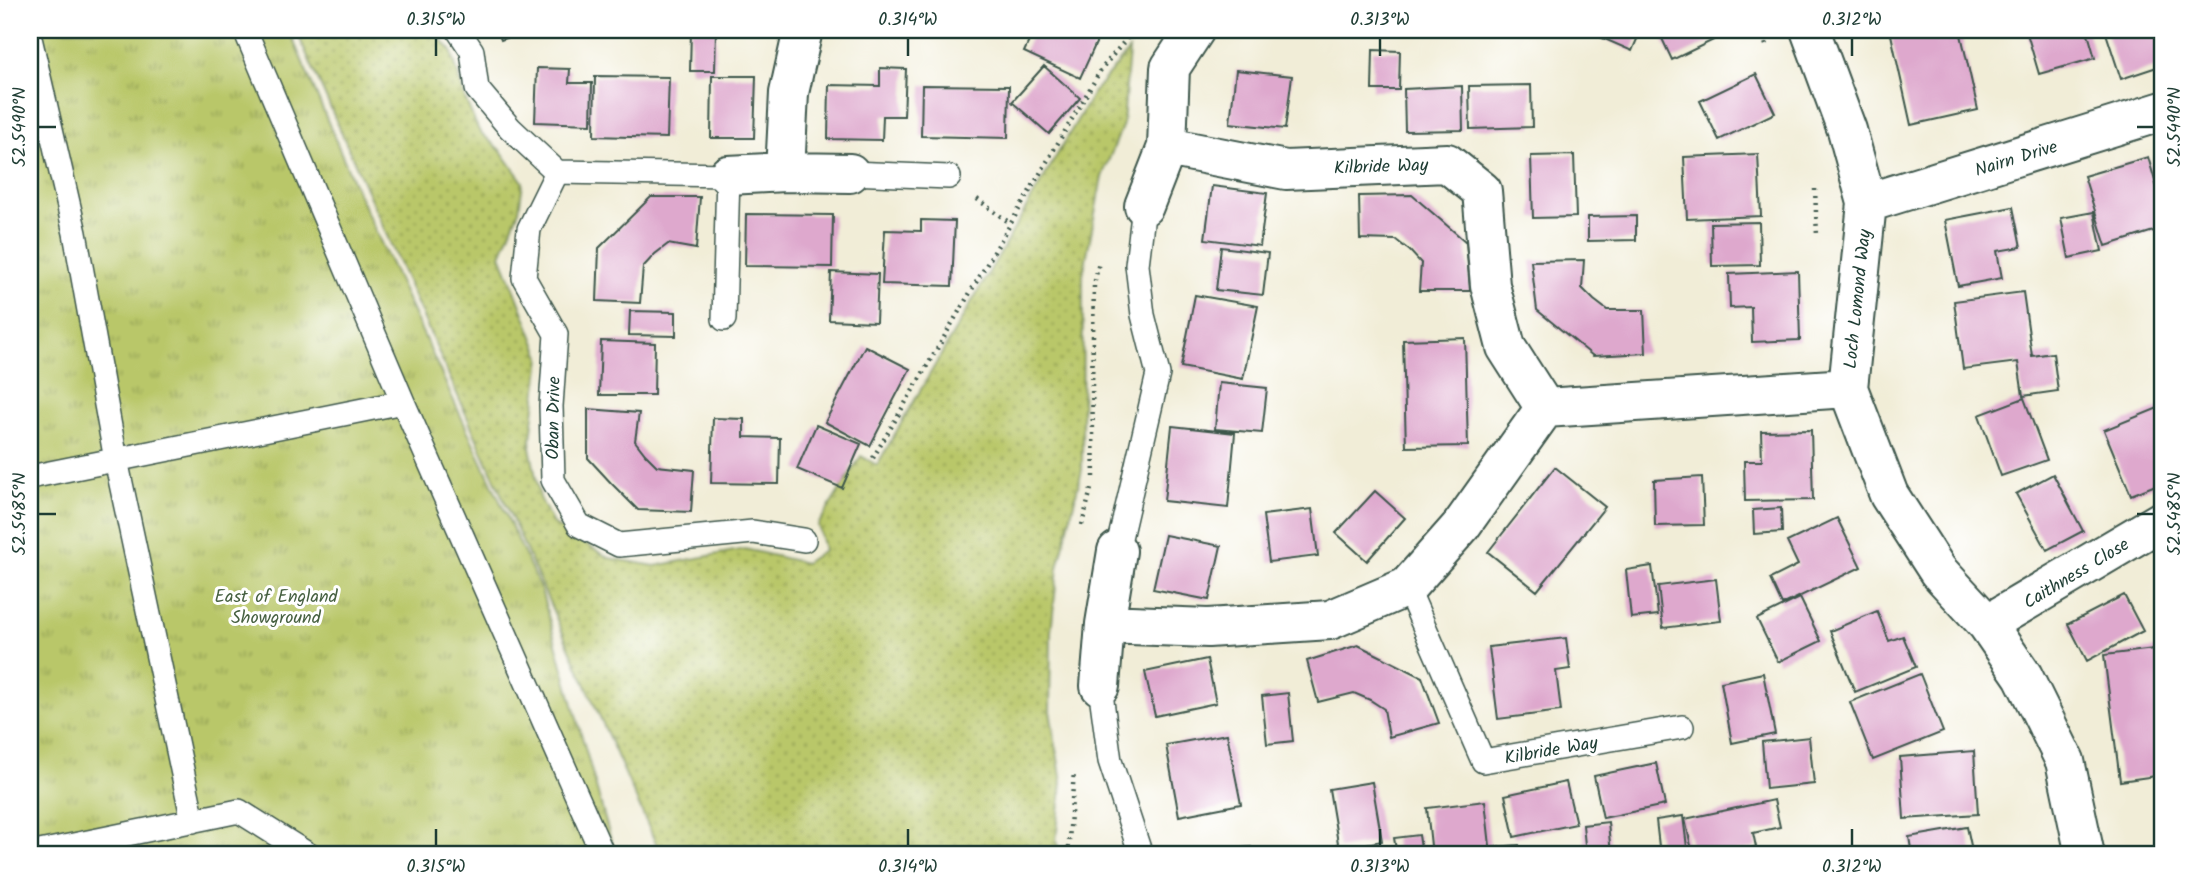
<svg xmlns="http://www.w3.org/2000/svg" width="2193" height="885" font-family="Kalam,sans-serif">
<style>
.grass{fill:url(#grass-dots);stroke:#6c824e;stroke-width:2}
.park{fill:url(#park-tufts);stroke:#6c824e;stroke-width:2}
.building{fill:#dea8cd}
.lines{fill:none;stroke-linecap:round;stroke-linejoin:round}
.lane-casing{stroke:#3e574c;stroke-width:26}
.street-casing{stroke:#3e574c;stroke-width:42}
.path{stroke:#3e574c;stroke-width:4.5;stroke-dasharray:2 5;stroke-linecap:butt}
.lane{stroke:#fff;stroke-width:23}
.street{stroke:#fff;stroke-width:38}
.ticks{fill:none;stroke:#1f3d34;stroke-width:2.5}
.labels{text-anchor:middle;stroke-width:6;stroke-linejoin:round;paint-order:stroke}
.street-label{font-size:18px;fill:#1f3d34;stroke:#fff}
.park-label{font-size:18px;fill:#466041;stroke:#fff}
.neatline{fill:none;stroke:#1f3d34;stroke-width:2.5}
.ticks-label{font-size:18px;text-anchor:middle;fill:#1f3d34}
</style>
<defs>
<pattern id="grass-dots" width="8" height="8" patternUnits="userSpaceOnUse" patternTransform="scale(1.75)"><rect width="8" height="8" fill="#b9c769"/><path d="M2 2h.1M6 6h.1" fill="none" stroke="#96a357" stroke-width="1.8" stroke-linecap="round"/></pattern>
<pattern id="park-tufts" width="24" height="20" patternUnits="userSpaceOnUse" patternTransform="scale(1.75)"><rect width="24" height="20" fill="#b9c769"/><path d="M3 7l-1-3M5 7V3M7 7l1-3M15 17l-1-3M17 17v-4M19 17l1-3" fill="none" stroke="#96a357"/></pattern>
</defs>
<rect width="100%" height="100%" fill="#fff"/>
<filter id="ink" filterUnits="userSpaceOnUse"><feTurbulence type="fractalNoise" baseFrequency=".0143" numOctaves="2"/><feDisplacementMap in="SourceGraphic" scale="14" xChannelSelector="R" yChannelSelector="G"/><feConvolveMatrix kernelMatrix="1 2 1 2 8 2 1 2 1" color-interpolation-filters="sRGB"/></filter>
<filter id="wash" filterUnits="userSpaceOnUse"><feTurbulence type="fractalNoise" baseFrequency=".00686" numOctaves="4" result="noise"/><feDisplacementMap in="SourceGraphic" scale="28" xChannelSelector="R" yChannelSelector="G"/><feGaussianBlur stdDeviation="1.57" result="paint"/><feColorMatrix in="noise" values="0 0 0 0 0 0 0 0 0 0 0 0 0 0 0 0 0 1.4 0 .05"/><feComposite in="paint" operator="in"/></filter>
<g filter="url(#wash)">
<rect width="100%" height="100%" fill="#f1edd7"/>
<path class="grass" d="M296,30H432L451,50L465,99L479,131L501,151L523,182L519,210L501,255L541,357L530,447L540,498L553,524L609,558L655,566L745,549L805,563L824,550L818,525L861,456L877,465L1093,93L1129,50L1123,124L1102,177L1083,275L1082,470L1058,568L1051,631L1050,711L1062,782L1056,841L1061,855H661Z"/>
<path class="park" d="M30,30H289L358,193L541,590L615,855H30Z"/>
<g id="blocks">
<path class="building" d="M497,30H529L501,40Z
M691,30H716L715,71H690Z
M1034,30H1102L1080,78L1024,52Z
M1584,30H1641L1632,51Z
M1658,30H1726L1728,33L1672,60Z
M1890,30H1960L1978,110L1911,125Z
M2026,30H2087L2095,58L2039,74Z
M2105,30H2163V65L2121,79Z
M1373,50L1400,51L1399,90H1372Z
M1044,66L1080,98L1049,134L1012,102Z
M537,68L570,69L569,83H592L591,124L535,122Z
M880,68L906,69L904,116H883L882,140L828,139L829,85L880,86Z
M1236,70L1292,76L1285,129L1230,123Z
M1756,74L1775,113L1719,140L1700,101Z
M595,76L669,77L667,138L594,136Z
M712,76H756L754,138H711Z
M922,85L1009,86L1008,138L921,136Z
M1531,85L1532,127L1470,129L1469,86Z
M1462,86L1463,130L1405,131L1404,89Z
M1758,154L1761,216L1687,219L1684,157Z
M1574,155L1576,217L1533,218L1531,156Z
M2148,157L2163,208V228L2106,246L2084,176Z
M1212,186L1267,193L1260,246L1205,239Z
M1412,195L1466,242L1470,291H1419L1421,263L1410,251L1396,240L1360,239L1359,196Z
M651,197H700L696,249L668,244L655,254L643,267L640,303L597,301L599,248Z
M2013,207L2021,247L1997,251L2002,278L1958,286L1945,220Z
M2094,212L2102,251L2069,258L2061,218Z
M746,214L833,215L832,267L745,266Z
M1636,216V240L1588,241V217Z
M921,220L955,221L952,286L882,284L885,230L921,231Z
M1759,222L1760,265L1712,266L1711,223Z
M1221,247L1268,253L1263,295L1216,290Z
M1584,260L1582,288L1594,300L1607,310H1644L1646,353L1593,356L1537,310L1531,261Z
M1798,271L1800,340L1752,342L1751,307L1730,308L1729,274Z
M831,272L878,274L876,322L829,320Z
M2023,292L2032,356L2053,353L2058,391L2023,396L2018,362L1963,369L1954,301Z
M1195,295L1258,306L1243,379L1181,367Z
M630,311L676,312V336L629,335Z
M1465,338L1468,446L1406,447L1403,340Z
M601,341L655,343L654,395H599Z
M865,346L910,369L870,446L825,422Z
M1219,383L1267,388L1262,433L1215,429Z
M2024,398L2047,460L2001,476L1979,415Z
M2163,406V482L2131,495L2104,430Z
M588,409L639,413L635,441L645,454L657,466L694,470L691,512L638,510L612,484L588,458Z
M713,418L744,419V437L780,438L779,484L711,483Z
M816,425L861,444L842,488L797,469Z
M1172,426L1235,433L1228,508L1164,501Z
M1811,430L1813,500L1745,501L1744,461H1762L1761,431Z
M1555,467L1605,507L1537,591L1488,552Z
M2053,474L2083,531L2047,550L2016,494Z
M1702,477L1704,525L1655,526L1654,480Z
M1375,491L1405,518L1367,561L1336,533Z
M1781,508L1782,532L1754,534L1753,510Z
M1312,509L1318,556L1269,562L1263,515Z
M1837,518L1861,567L1782,605L1770,579L1798,565L1787,542Z
M1165,535L1221,546L1209,600L1153,589Z
M1652,566L1658,615L1631,618L1626,570Z
M1716,579L1721,621L1663,628L1658,586Z
M2124,595L2143,631L2087,661L2068,624Z
M1800,598L1821,641L1778,662L1757,619Z
M1877,611L1889,641L1903,636L1916,667L1855,692L1830,631Z
M1566,638L1570,669L1556,671L1561,711L1498,719L1489,647Z
M1358,645L1422,677L1439,723L1389,737L1384,709L1370,700L1354,693L1318,702L1307,661Z
M2163,648V775L2120,781L2104,655Z
M1207,659L1216,703L1155,716L1145,672Z
M1763,673L1775,734L1732,743L1721,682Z
M1920,674L1943,732L1873,760L1850,702Z
M1288,693L1293,741L1267,744L1262,696Z
M1227,734L1241,804L1179,816L1166,745Z
M1809,737L1814,784L1766,789L1762,742Z
M1974,751L1978,814L1904,819L1900,757Z
M1656,763L1665,805L1603,818L1594,776Z
M1372,782L1382,841L1339,849L1329,789Z
M1566,782L1576,824L1514,837L1505,795Z
M1774,800L1780,827L1753,833L1756,847L1719,855H1693L1685,819Z
M1485,801L1491,855H1432L1427,808Z
M1683,816L1688,855H1660L1656,820Z
M1608,822L1611,855H1586L1583,825Z
M1967,827L1973,855H1912L1909,837Z
M1419,835L1422,855H1397L1394,838Z
M1519,845L1520,855H1495L1494,847Z
M1251,847L1252,855H1190V853Z"/>
</g>
</g>
<g filter="url(#ink)">
<use href="#blocks" fill-opacity="0" stroke="#3e574c" stroke-width="2"/>
<g class="lines">
<g class="lane-casing">
<path id="lane" d="M245,30L403,402L603,855
M458,30L472,51L477,89L510,128L557,172L728,175L724,319
M30,38L75,233L116,460L193,821
M557,172L529,229L524,278L556,334L551,406L553,480L579,525L619,545L753,532L804,540
M850,173L949,177
M30,477L403,402
M1117,551L1158,374L1143,315L1137,265L1144,206
M1407,587L1483,761L1682,727
M1100,686L1110,761L1141,855
M30,854L239,811L309,855"/>
</g>
<g class="street-casing">
<path id="street" d="M1195,30L1170,68L1167,147L1286,170L1447,163L1482,191L1490,285L1506,347L1545,408L1848,388
M1810,30L1847,130L1867,203L1848,388L1889,495L1938,571L1987,624L2023,676L2065,761L2085,855
M785,172L850,173
M728,175L785,172L789,93L803,30
M1867,203L2163,111
M1144,206L1167,147
M1105,624L1117,551
M1987,624L2163,520
M1100,686L1105,624L1208,628L1330,620L1407,587L1461,526L1545,408"/>
</g>
<path class="path" d="M1760,30L1766,45
M1815,189L1817,236
M977,199L1010,223
M873,458L1102,68L1134,30
M1094,477L1092,386L1094,285L1099,262
M1082,525L1091,489
M1068,855L1074,772"/>
<use href="#lane" class="lane"/>
<use href="#street" class="street"/>
</g>
</g>
<path class="ticks" d="M436,38V56M908,38V56M1380,38V56M1852,38V56M38,127H56M2137,127H2154M38,514H56M2137,514H2154M436,829V846M908,829V846M1380,829V846M1852,829V846"/>
<g class="labels">
<g class="street-label">
<text transform="translate(2016 158) rotate(-17)" y="6">Nairn Drive</text>
<text transform="translate(1381 166) rotate(-2)" y="6">Kilbride Way</text>
<text transform="translate(1857 299) rotate(-84)" y="6">Loch Lomond Way</text>
<text transform="translate(553 418) rotate(-89)" y="6">Oban Drive</text>
<text transform="translate(2076 573) rotate(-31)" y="6">Caithness Close</text>
<text transform="translate(1551 750) rotate(-10)" y="6">Kilbride Way</text>
</g>
<g class="park-label">
<text x="276" y="602">East of England<tspan x="276" dy="21">Showground</tspan></text>
</g>
</g>
<rect width="2193" height="885" fill="none" stroke="#fff" stroke-width="77"/>
<rect x="38" y="38" width="2116" height="808" class="neatline"/>
<g class="ticks-label">
<text x="436" y="25">0.315°W</text>
<text x="908" y="25">0.314°W</text>
<text x="1380" y="25">0.313°W</text>
<text x="1852" y="25">0.312°W</text>
<text transform="translate(19 127) rotate(-90)" y="6">52.5490°N</text>
<text transform="translate(2174 127) rotate(-90)" y="6">52.5490°N</text>
<text transform="translate(19 514) rotate(-90)" y="6">52.5485°N</text>
<text transform="translate(2174 514) rotate(-90)" y="6">52.5485°N</text>
<text x="436" y="872">0.315°W</text>
<text x="908" y="872">0.314°W</text>
<text x="1380" y="872">0.313°W</text>
<text x="1852" y="872">0.312°W</text>
</g>
</svg>
